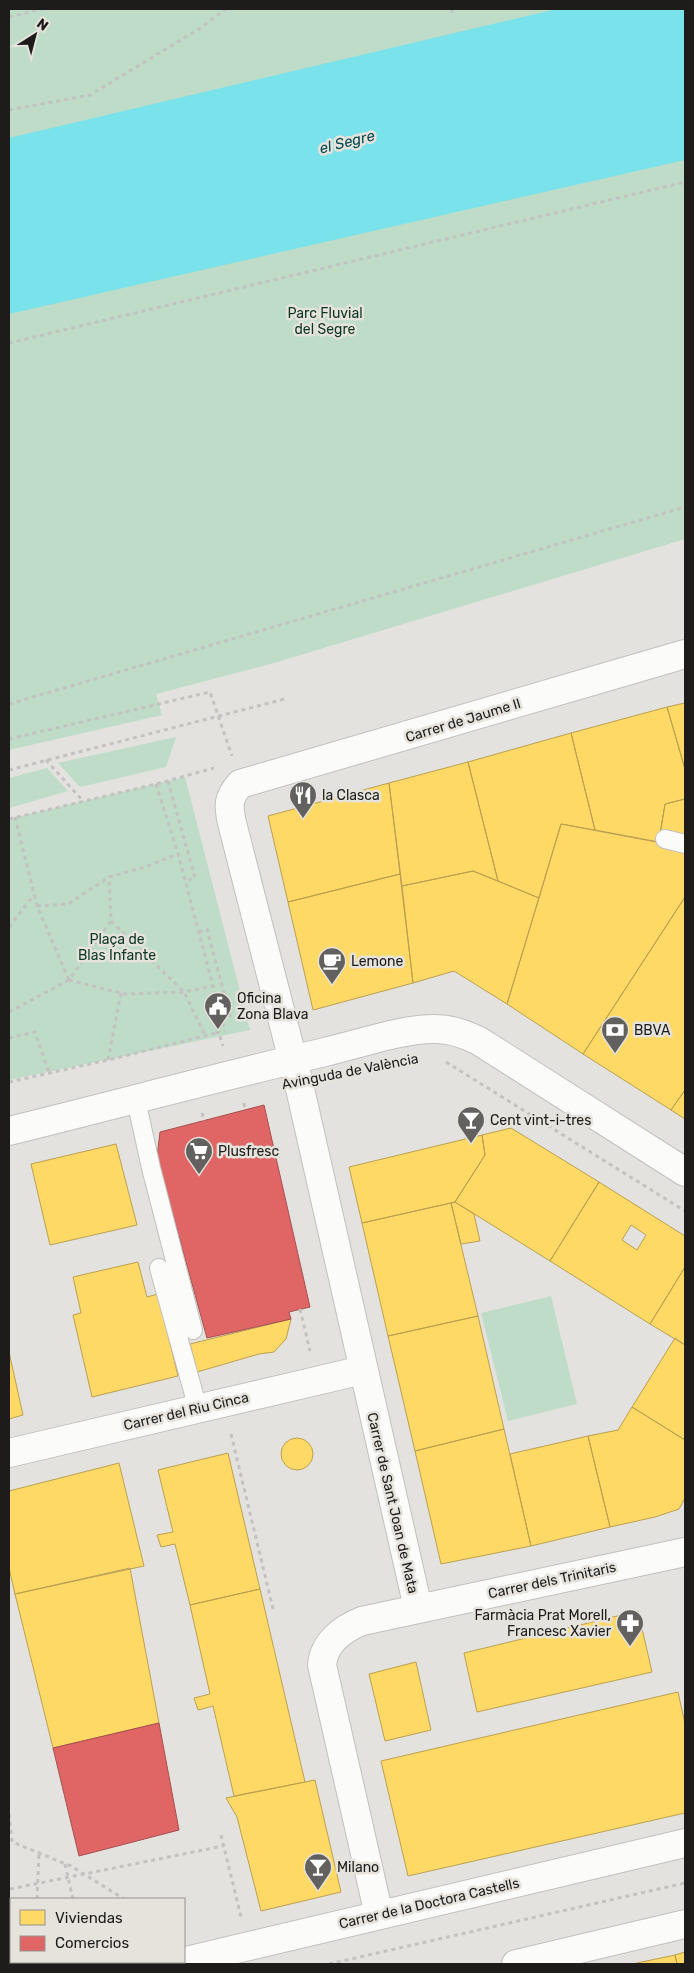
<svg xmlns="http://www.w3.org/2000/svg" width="694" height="1973" font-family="Rubik,sans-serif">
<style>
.green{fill:#bedcc7}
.water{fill:#7ae2ea}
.homes{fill:#ffd966;stroke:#bba04f;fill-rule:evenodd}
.shops{fill:#e06666;stroke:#a6504f}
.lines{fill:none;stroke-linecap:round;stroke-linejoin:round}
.service-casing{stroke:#c2c0be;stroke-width:20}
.minor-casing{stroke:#c2c0be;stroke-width:30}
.tertiary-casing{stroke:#c2c0be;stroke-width:30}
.path{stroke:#c3c2c1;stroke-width:3;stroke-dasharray:4 4;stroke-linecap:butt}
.service{stroke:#fbfbfa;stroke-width:18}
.minor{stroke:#fbfbfa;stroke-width:28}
.tertiary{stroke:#fbfbfa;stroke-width:28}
.path-bridge{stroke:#c3c2c1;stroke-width:3;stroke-dasharray:4 4;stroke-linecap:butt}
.labels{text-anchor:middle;stroke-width:5;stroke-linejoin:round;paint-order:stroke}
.park-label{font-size:14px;fill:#0c3721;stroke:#e6e3dd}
.street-label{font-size:14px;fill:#1d1c1a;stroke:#e6e3dd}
.poi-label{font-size:14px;fill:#1d1c1a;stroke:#e6e3dd;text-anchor:start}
.water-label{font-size:15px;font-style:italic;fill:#044a4f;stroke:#e6e3dd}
</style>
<rect width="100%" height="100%" fill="#e4e2df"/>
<path class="green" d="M9,9H685V539L274,663L156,694L162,715L9,750Z
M176,737L166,767L80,787L58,763Z
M47,768L68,791L9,808V778Z
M185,777L250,1030L9,1080V819Z
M551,1296L577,1404L508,1421L481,1313Z"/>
<path class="water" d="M557,9H685V160L9,314V138Z"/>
<path class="homes" d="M685,703V769L667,707Z
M667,707L685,769V799L665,804L659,842L595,830L571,733Z
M571,733L595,830L561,824L539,898L498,881L468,762Z
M468,762L498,881L473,871L402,886L389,783Z
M389,783L400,874L288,902L268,816Z
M685,799V838L660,833L665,804Z
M561,824L672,845L685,853V897L583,1054L507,1004Z
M473,871L539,898L507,1004L454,971L413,983L402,886Z
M400,874L413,983L313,1010L288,902Z
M685,897V1090L671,1110L583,1054Z
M685,1090V1119L671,1110Z
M511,1128L599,1182L550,1261L455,1202L485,1155L482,1135Z
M482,1135L485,1155L455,1202L362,1223L349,1167Z
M116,1144L137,1225L50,1245L31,1164Z
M599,1182L685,1236V1267L650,1324L550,1261ZM631,1225L646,1235L637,1250L622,1240Z
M455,1202L474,1214L480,1241L461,1244L451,1203Z
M451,1203L478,1316L388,1336L362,1223Z
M138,1262L147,1297L158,1294L178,1376L92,1397L73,1315L81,1313L73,1277Z
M685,1267V1345L650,1324Z
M478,1316L504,1429L415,1451L388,1336Z
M291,1319L286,1339L274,1352L259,1354L197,1372L190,1344Z
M675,1338L685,1345V1440L632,1407Z
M9,1352L23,1415L9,1419Z
M632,1407L685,1440V1498L679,1509L655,1517L610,1527L588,1436L618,1430Z
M504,1429L531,1546L441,1564L415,1451Z
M588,1436L610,1527L531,1546L510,1454Z
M281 1454a16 16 0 1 1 32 0a16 16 0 1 1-32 0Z
M228,1453L260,1589L190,1605L175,1544L161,1547L157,1535L173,1532L158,1470Z
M119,1463L144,1566L15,1594L9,1568V1491Z
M130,1568L159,1723L53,1748L15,1594Z
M260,1589L305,1782L234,1796L213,1706L198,1710L194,1698L210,1694L190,1605Z
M638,1611L652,1672L477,1712L464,1653Z
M416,1662L431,1730L385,1741L369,1674Z
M678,1692L685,1724V1813L408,1876L381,1761Z
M315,1780L341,1892L261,1911L237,1817L226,1798Z
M685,1952V1964H677L675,1955Z
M675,1955L677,1964H633L637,1963Z"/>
<path class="shops" d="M264,1105L310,1307L289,1312L291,1319L207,1338L157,1157L160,1132Z
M159,1723L179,1830L79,1856L53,1748Z"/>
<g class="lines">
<g class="service-casing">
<path id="service" d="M665,839L685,844
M136,1100L151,1168L193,1330
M159,1268L198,1409"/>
</g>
<g class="minor-casing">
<path id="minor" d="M9,1453L363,1370
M418,1608L298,1080L232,823C228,805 228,798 240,784L685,654
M379,1915L322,1665C324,1643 342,1629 362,1621L685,1552"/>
</g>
<g class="tertiary-casing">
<path id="tertiary" d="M9,1131C114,1105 219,1077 325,1052C356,1045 404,1028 436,1029C451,1029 465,1034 479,1041L685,1172
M9,1920L11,1925
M9,1945L11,1956
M32,1962L33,1964
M173,1964L685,1843
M516,1964L685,1924"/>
</g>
<path class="path" d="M452,9V13
M9,17L42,9
M9,110L90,95L199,29L226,9
M9,343L685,182
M9,704L685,507
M9,739L210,692L232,756
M46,760L83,801
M9,770L285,699
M168,781L195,878L185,881
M156,784L178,854L225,1031
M15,817L37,906L69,980
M9,819L156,784L214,768
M37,906L68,904L109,877L145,867L178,854
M111,921L184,992L205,1035
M9,927L34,895
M199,932L207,929L230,1016L216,1023L223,1046
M69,980L125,994L184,992L213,986
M9,1012L69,980L111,921L109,877
M9,1038L35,1032L49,1072
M108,1060L121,993
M446,1062L685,1211
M9,1082L108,1060L216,1033
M244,1103L245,1110
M202,1113L204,1121
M276,1157L282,1156
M300,1309L310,1351
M231,1434L274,1613
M9,1814L12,1842L71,1866L124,1899
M221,1835L241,1917
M65,1864L73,1899
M10,1889L223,1846
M37,1899L39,1853
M329,1964L685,1883"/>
<use href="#service" class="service"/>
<use href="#minor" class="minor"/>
<use href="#tertiary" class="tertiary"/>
<path class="path-bridge" d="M216,1033L225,1031"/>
</g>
<defs>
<g id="restaurant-pin" transform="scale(1.4375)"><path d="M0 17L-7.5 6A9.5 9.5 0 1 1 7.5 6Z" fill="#63615f" stroke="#e6e3dd"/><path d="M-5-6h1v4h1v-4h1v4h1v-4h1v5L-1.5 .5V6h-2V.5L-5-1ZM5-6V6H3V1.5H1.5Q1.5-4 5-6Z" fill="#fff"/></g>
<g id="cafe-pin" transform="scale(1.4375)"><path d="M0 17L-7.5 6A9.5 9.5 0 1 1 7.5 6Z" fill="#63615f" stroke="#e6e3dd"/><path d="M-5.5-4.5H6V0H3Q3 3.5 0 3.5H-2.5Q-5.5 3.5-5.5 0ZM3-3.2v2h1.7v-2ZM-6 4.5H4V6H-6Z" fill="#fff"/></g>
<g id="civic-pin" transform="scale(1.4375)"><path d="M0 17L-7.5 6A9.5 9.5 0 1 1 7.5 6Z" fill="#63615f" stroke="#e6e3dd"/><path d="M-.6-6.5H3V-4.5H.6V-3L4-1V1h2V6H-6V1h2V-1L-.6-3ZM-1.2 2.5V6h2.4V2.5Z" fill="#fff"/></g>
<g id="bank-pin" transform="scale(1.4375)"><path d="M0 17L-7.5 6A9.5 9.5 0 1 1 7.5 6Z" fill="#63615f" stroke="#e6e3dd"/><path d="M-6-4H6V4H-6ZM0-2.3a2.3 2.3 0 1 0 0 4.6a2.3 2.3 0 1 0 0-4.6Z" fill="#fff"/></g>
<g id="bar-pin" transform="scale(1.4375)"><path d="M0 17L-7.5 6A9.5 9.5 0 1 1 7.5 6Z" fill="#63615f" stroke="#e6e3dd"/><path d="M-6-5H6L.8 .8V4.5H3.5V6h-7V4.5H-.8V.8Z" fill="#fff"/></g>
<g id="supermarket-pin" transform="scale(1.4375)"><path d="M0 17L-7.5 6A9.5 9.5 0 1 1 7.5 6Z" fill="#63615f" stroke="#e6e3dd"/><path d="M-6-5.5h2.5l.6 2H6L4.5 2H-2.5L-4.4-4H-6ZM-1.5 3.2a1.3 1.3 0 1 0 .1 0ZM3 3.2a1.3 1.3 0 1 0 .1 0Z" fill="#fff"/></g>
<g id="pharmacy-pin" transform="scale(1.4375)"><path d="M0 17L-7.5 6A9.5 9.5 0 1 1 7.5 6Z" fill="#63615f" stroke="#e6e3dd"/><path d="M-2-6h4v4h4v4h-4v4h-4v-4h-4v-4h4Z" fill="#fff"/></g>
</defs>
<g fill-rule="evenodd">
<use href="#restaurant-pin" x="303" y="795"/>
<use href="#cafe-pin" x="332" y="961"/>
<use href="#civic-pin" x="218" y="1006"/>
<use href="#bank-pin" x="615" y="1030"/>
<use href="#bar-pin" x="471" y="1120"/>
<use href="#supermarket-pin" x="199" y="1151"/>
<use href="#pharmacy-pin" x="630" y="1623"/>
<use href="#bar-pin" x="318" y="1867"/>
</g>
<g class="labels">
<g class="park-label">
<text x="325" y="318">Parc Fluvial<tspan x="325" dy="16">del Segre</tspan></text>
<text x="117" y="944">Plaça de<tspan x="117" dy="16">Blas Infante</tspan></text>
</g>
<g class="street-label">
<text transform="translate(463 720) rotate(-17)" y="5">Carrer de Jaume II</text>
<text transform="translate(350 1071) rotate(-11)" y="5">Avinguda de València</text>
<text transform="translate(186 1411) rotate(-13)" y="5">Carrer del Riu Cinca</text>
<text transform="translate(393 1503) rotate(77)" y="5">Carrer de Sant Joan de Mata</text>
<text transform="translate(552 1580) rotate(-12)" y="5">Carrer dels Trinitaris</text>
<text transform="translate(429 1903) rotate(-13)" y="5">Carrer de la Doctora Castells</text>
</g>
<g class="poi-label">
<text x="322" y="800">la Clasca</text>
<text x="351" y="966">Lemone</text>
<text x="237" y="1003">Oficina<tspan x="237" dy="16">Zona Blava</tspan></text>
<text x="634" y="1035">BBVA</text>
<text x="490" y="1125">Cent vint-i-tres</text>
<text x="218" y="1156">Plusfresc</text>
<text x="611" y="1620" text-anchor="end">Farmàcia Prat Morell,<tspan x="611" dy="16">Francesc Xavier</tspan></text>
<text x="337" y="1872">Milano</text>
</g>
<g class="water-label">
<text transform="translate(347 142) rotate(-14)" y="5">el Segre</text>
</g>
</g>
<rect width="694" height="1973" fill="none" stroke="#1d1c1a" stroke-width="20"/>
<rect x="10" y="1898" width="175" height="65" fill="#e6e3dd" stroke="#96938f"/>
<rect x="20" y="1910" width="25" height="15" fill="#ffd966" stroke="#96938f"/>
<text x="55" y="1923" font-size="15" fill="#1d1c1a">Viviendas</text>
<rect x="20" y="1936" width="25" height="15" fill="#e06666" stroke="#96938f"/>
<text x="55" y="1948" font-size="15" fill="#1d1c1a">Comercios</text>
<g transform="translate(35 35) rotate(36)" stroke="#e6e3dd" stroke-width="4" paint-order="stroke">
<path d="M0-4L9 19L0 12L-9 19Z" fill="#1d1c1a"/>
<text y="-8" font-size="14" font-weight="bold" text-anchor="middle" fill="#1d1c1a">N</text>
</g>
</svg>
